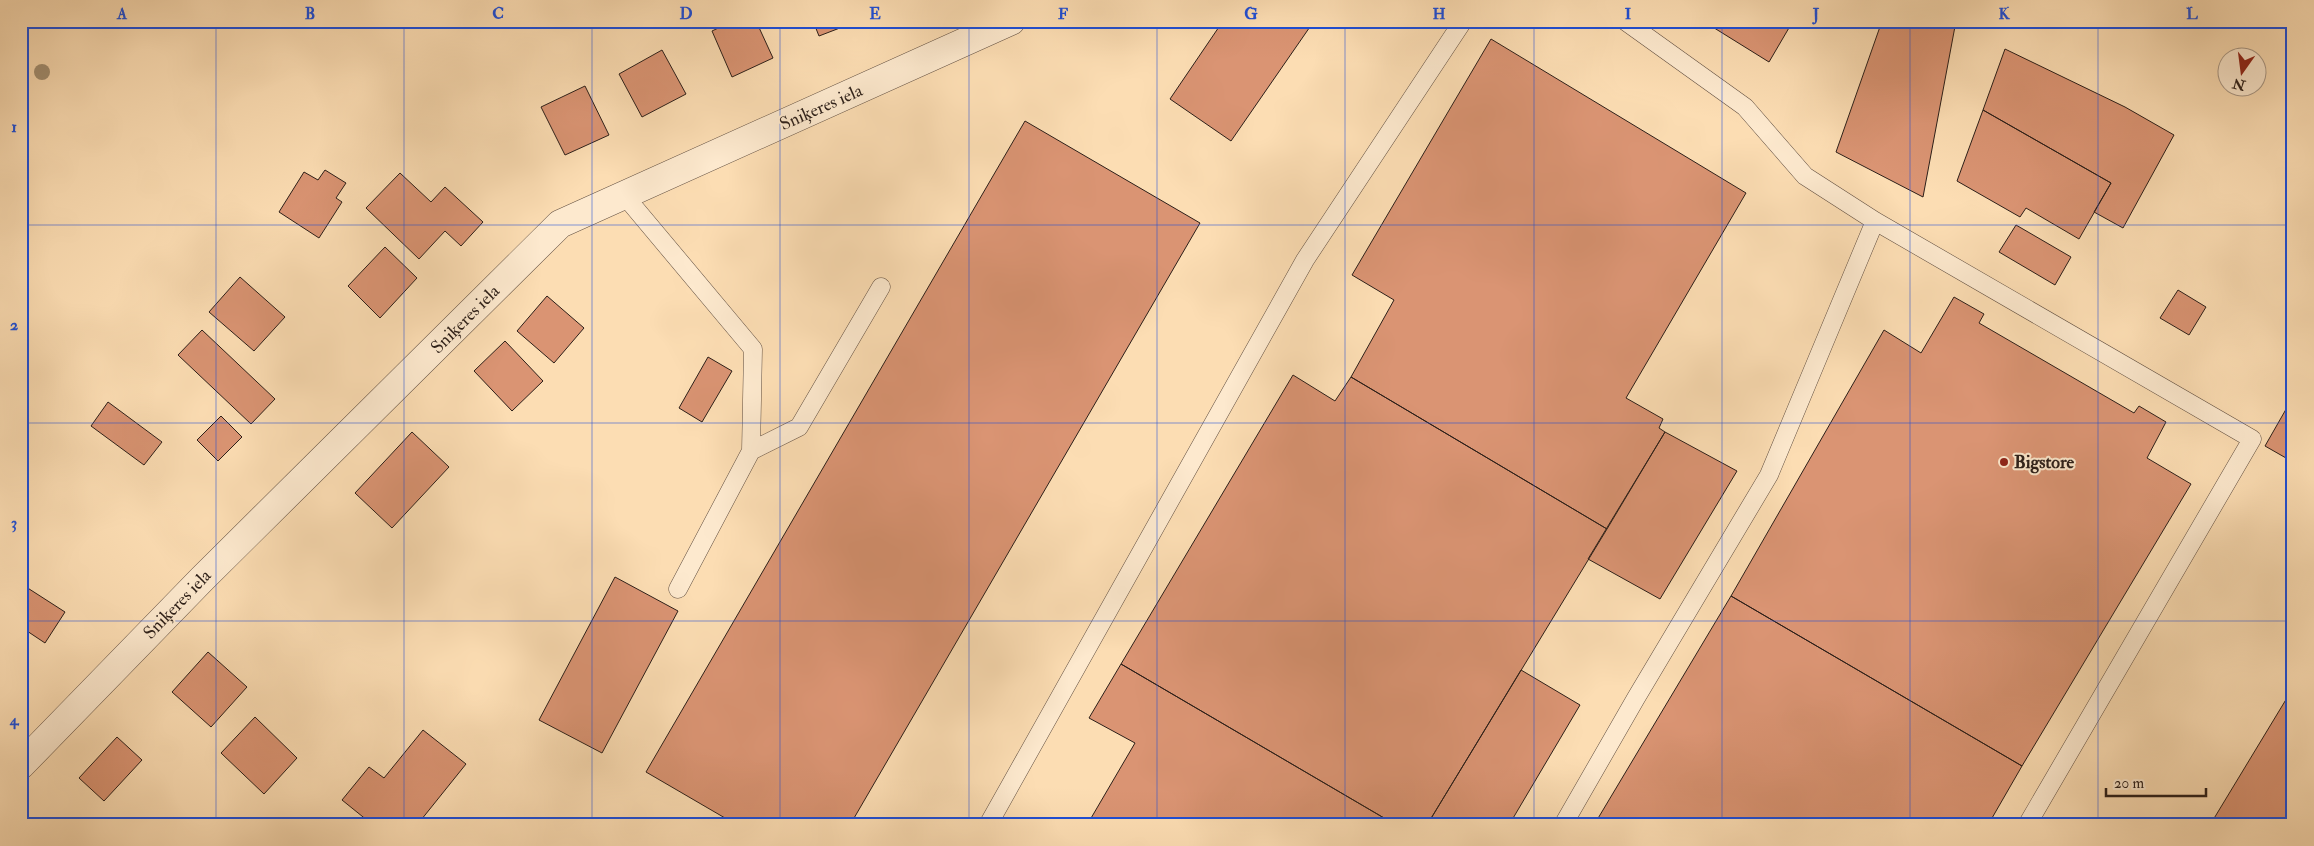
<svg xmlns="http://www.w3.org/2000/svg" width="2314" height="846" font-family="'IM FELL Double Pica',serif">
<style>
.building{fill:#da9473;stroke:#2c1f19}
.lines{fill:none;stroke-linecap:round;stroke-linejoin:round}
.lane-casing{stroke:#604e40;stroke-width:19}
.street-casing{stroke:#604e40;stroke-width:29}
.lane{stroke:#fde9ce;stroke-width:18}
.street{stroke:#fde9ce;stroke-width:28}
.tree{fill:#a28f72}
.grid{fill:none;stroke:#1d4ed8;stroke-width:1;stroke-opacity:0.55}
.poi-dot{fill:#8f2418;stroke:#fde9ce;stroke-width:2}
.labels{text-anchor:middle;stroke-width:4;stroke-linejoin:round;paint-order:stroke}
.street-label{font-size:18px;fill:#2c1f19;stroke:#fde9ce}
.poi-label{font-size:18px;font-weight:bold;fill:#2c1f19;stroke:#fde9ce;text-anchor:start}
.neatline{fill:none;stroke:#1d4ed8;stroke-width:2}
.grid-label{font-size:16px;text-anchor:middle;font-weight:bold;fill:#1d4ed8}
</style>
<rect width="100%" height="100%" fill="#fcddb3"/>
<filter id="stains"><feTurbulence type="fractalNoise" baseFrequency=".004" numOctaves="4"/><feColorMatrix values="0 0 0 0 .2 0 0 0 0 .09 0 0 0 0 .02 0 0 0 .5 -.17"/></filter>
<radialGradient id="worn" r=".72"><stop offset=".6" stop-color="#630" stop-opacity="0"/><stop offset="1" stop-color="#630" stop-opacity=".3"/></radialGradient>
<path class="building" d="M733,21H756L773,58L732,77L712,31Z
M813,21H858L819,36Z
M1223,21H1314L1231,141L1170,99Z
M1703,21H1793L1769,62Z
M1882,21H1956L1923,197L1836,152Z
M1491,39L1746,193L1626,398L1663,419L1659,428L1665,432L1607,529L1351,377L1394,300L1352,275Z
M2005,49L2125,107L2174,135L2123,228L2094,212L2111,183L1983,110Z
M662,50L686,94L642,117L619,74Z
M585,86L609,135L565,155L541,107Z
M1983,110L2111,183L2079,239L2026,208L2020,217L1957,181Z
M1025,121L1200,223L850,825H737L646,772Z
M325,170L346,183L336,198L342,202L319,238L279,212L304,172L318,180Z
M400,173L431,202L445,187L483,222L461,246L445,231L419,259L366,208Z
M2016,225L2071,257L2055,285L1999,252Z
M385,247L417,278L380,318L348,286Z
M240,277L285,317L254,351L209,312Z
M2178,290L2206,307L2189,335L2160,318Z
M547,296L584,328L554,363L517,331Z
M1954,297L1984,314L1979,323L2134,413L2139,406L2166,422L2147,458L2191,484L2022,766L1731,596L1884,330L1921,353Z
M202,330L275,399L251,424L178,355Z
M505,341L543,381L512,411L474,371Z
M708,357L732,371L702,422L679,408Z
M1293,375L1335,401L1351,377L1607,529L1427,825H1396L1121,664Z
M2293,397V462L2265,446Z
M108,402L162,442L144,465L91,426Z
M221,416L242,437L218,461L197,440Z
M412,432L449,467L392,528L355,493Z
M1665,432L1737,471L1660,599L1588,559Z
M615,577L678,611L602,753L539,720Z
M23,585L65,612L45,643L21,627Z
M1731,596L2022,766L1988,825H1594Z
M208,652L247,687L211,727L172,692Z
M1121,664L1396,825H1087L1135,743L1089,718Z
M21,666L28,672L21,680Z
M1521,670L1580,705L1509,825H1427Z
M2293,688V825H2210Z
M255,717L297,758L264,794L221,753Z
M423,730L466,764L417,825H373L342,800L369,767L384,778Z
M117,737L142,760L104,801L79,778Z"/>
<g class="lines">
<g class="lane-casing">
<path id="lane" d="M1625,21L1745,107L1805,176L1875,221L2252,439L2027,825
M624,195L753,349L751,451L678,589
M751,451L799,427L881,287
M988,825L1305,260L1463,21
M1563,825L1636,698L1769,475L1875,221"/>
</g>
<g class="street-casing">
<path id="street" d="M21,765L202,579L560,224L1011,21"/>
</g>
<use href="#lane" class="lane"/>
<use href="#street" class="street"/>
</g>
<circle class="tree" cx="42" cy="72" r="8"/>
<path class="grid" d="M216,21V825M404,21V825M592,21V825M780,21V825M969,21V825M1157,21V825M1345,21V825M1534,21V825M1722,21V825M1910,21V825M2098,21V825M21,225H2293M21,423H2293M21,621H2293"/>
<circle class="poi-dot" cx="2004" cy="462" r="5"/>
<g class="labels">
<g class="street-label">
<text transform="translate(821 107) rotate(-24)" y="6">Sniķeres iela</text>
<text transform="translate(465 319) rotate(-45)" y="6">Sniķeres iela</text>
<text transform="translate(177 604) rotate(-46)" y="6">Sniķeres iela</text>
</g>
<g class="poi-label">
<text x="2014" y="468">Bigstore</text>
</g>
</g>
<rect width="2314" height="846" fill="none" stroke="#fcddb3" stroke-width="55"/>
<g transform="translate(2242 72) rotate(194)"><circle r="24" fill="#fde9ce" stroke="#a99886"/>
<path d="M0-4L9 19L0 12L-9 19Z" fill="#8f2418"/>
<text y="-8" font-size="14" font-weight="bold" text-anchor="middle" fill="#2c1f19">N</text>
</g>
<path d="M2106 788v8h100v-8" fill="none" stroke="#2c1f19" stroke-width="2.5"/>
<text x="2114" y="788" font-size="15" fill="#2c1f19" stroke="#fde9ce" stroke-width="4" paint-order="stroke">20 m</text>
<rect x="28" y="28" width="2258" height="790" class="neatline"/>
<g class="grid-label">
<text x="122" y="19">A</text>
<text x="310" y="19">B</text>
<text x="498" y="19">C</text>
<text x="686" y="19">D</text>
<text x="875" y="19">E</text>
<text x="1063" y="19">F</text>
<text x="1251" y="19">G</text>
<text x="1439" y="19">H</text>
<text x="1628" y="19">I</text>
<text x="1816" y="19">J</text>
<text x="2004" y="19">K</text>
<text x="2192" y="19">L</text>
<text x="14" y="132">1</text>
<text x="14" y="330">2</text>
<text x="14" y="528">3</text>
<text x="14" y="725">4</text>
</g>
<rect width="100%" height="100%" filter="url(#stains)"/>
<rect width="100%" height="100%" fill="url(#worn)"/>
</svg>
